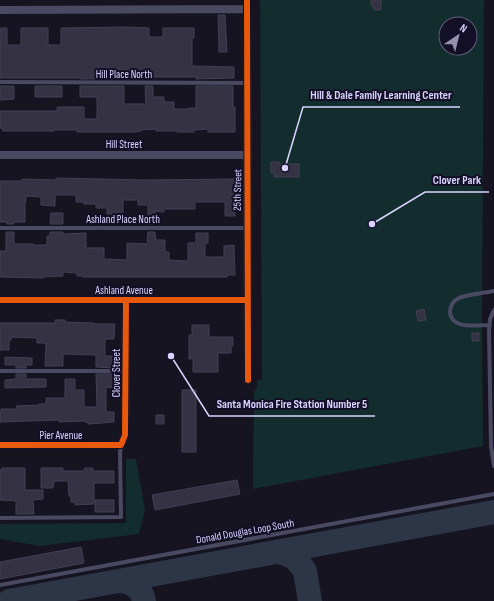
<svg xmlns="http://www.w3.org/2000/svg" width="494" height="601" font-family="'Sofia Sans Condensed',sans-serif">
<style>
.green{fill:#132c2d;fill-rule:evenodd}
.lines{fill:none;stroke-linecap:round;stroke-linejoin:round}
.taxiway{stroke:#2c3646;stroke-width:24}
.building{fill:#343243;stroke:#433f54}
.lane{stroke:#4a4962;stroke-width:4}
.street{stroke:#4a4962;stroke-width:8}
.cycleway-casing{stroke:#130f26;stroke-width:8}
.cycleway{stroke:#e8590c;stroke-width:6}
.labels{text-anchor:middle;stroke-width:4;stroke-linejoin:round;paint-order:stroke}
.street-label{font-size:11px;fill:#d9d4ff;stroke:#130f26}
.leader{fill:none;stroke:#d9d4ff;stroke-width:1.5}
.callout-dot{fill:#d9d4ff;stroke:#130f26;stroke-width:1.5}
.callout-label{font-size:12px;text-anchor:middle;font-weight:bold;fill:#d9d4ff;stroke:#130f26;stroke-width:4;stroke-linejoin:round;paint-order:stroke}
</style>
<rect width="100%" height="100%" fill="#161421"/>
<path class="green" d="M260,0H484L482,317L483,446L253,489L254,392L257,388V380H262ZM446,24H470V48H446Z
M126,459H136L145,510L139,534L40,546L0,539V524L126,523Z"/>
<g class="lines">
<path class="taxiway" d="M278,552C291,554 298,560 305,571L310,601
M118,581C131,581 142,588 144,601
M9,601L494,512"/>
</g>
<path class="building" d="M371,0H381V10H375L371,5Z
M218,15H225L227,52H219Z
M127,27L149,28V37H163V28H194V38H192V66L234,67V78L196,79V77H152V79H145V78L80,79V78H0V28H7V45H21V28H48V45H61V28Z
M0,86H14V99L0,100Z
M35,86H62V97H35Z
M80,86H124V104H146L145,86H153V97H164V102H174V109H188L189,108H196V86H233V107H235V132H208V129L194,130V132H177V131H156V129L141,130V131L134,132H77V130H54V131H3L2,128H0V111H57V107H84V119H97V97H80Z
M271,162H279V164H299V177H274V173H271Z
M56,178L144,180L234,179L235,216H225V202H195V209H164V212L155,211V224H148V205H138V200H123V217H115V214H107V208H96V204H84V202H76V195H55V206L41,205V197L26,196V201H25V222H15L14,224H7V222H0V181H22V179L56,180Z
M51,213H63V224H50Z
M6,232H14V244H33V245H47V236H50V232H63V234L86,233V248H104V259L127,260V243L147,244L148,232H155L156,240H165V252H169V260L188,261V243H196V233H208V243H205V257H224V246L234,245L235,275H227V277H83V276H77V273L63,272V276L43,277V278L0,277V251H6Z
M424,309L426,320L418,321L416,311Z
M55,320H65V322L94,323V324H115L114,339H105V356H114V368L96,367V355L63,354V366H45L46,343H37V338L11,337V340H9V350H0V323H55Z
M192,325H209V337H233V346H231V353H218V372H193V359H189V335H192Z
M472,333H479V341H472Z
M5,357L32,358V365H26V368H16V365H5Z
M16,374H26V379H46V387L5,388V380L16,379Z
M96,374H114L115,388L106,387V412H114V422L88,424V422H85V421L59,422V420L0,422L1,409H17L16,406L39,405V404H46V398H65V379H75V390H84V407H97Z
M182,390H196V452H182Z
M156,415H164V424H156Z
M2,468H25V490H43V499L33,500L34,514H16V501L0,500V470H2Z
M41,468H63V471H83L85,468H93V471H114V483H94V504L75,505V502H71V496H69L68,481H54L53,488H41Z
M237,480L240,494L155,510L152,495Z
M95,500H114V512H95Z
M81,547L84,563L0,579V562Z"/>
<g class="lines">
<path class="lane" d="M0,82L248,83
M0,228H247
M494,310L490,319L489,331L491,446L494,466
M490,325C478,325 451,330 450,312C450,307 453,301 457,299C465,294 485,293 494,291
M0,371H126
M0,518L121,517L120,453L121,445
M0,585L494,494"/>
<path class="street" d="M247,0L248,380
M0,10L247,9
M0,155H248
M0,300H247
M0,445H121L125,435L126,300"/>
<g class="cycleway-casing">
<path id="cycleway" d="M247,0L248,380
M0,300H247
M0,445H121L125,435L126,300"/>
</g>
<use href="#cycleway" class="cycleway"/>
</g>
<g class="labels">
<g class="street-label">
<text x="124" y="78">Hill Place North</text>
<text x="124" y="148">Hill Street</text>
<text transform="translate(237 190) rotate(-89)" y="4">25th Street</text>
<text x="123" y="223">Ashland Place North</text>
<text x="124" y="294">Ashland Avenue</text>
<text transform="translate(116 373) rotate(-90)" y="4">Clover Street</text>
<text x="61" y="439">Pier Avenue</text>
<text transform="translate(245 531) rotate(-10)" y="4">Donald Douglas Loop South</text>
</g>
</g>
<path class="leader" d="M285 168L303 107H460M372 224L425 192H489M171 356L209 416H375"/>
<g class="callout-dot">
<circle cx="285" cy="168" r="4"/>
<circle cx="372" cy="224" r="4"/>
<circle cx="171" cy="356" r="4"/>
</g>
<g class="callout-label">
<text x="381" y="99">Hill &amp; Dale Family Learning Center</text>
<text x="457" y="184">Clover Park</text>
<text x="292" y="408">Santa Monica Fire Station Number 5</text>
</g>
<g transform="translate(458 36) rotate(35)"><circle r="19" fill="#130f26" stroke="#625e7d"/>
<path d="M0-3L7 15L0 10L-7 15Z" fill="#9591b1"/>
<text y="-6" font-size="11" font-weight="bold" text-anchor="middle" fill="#d9d4ff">N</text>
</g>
</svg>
